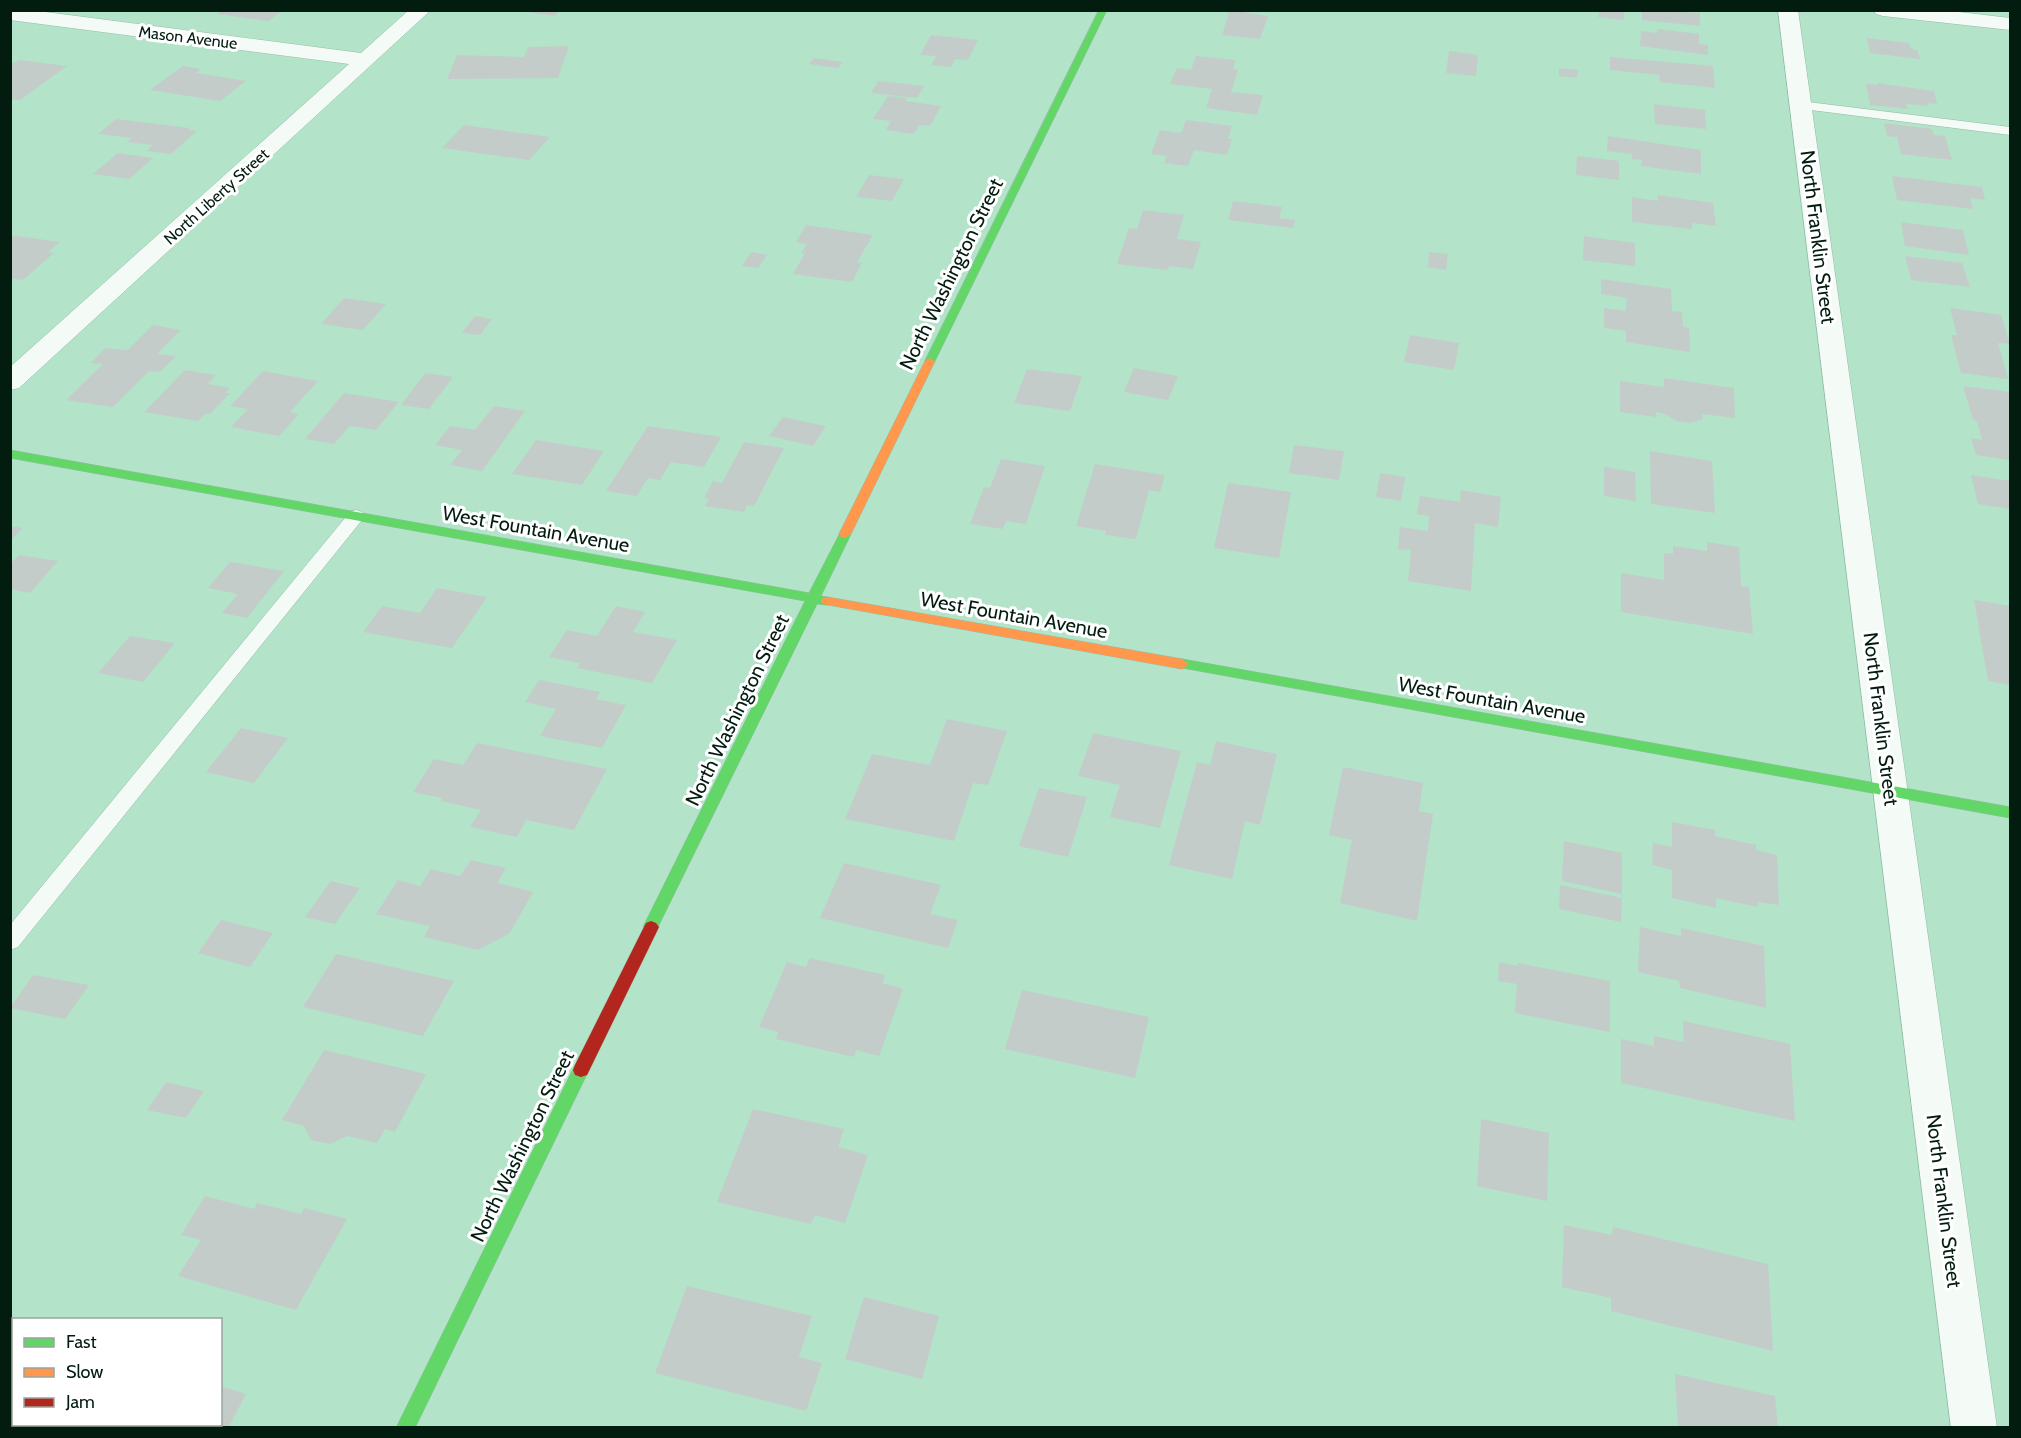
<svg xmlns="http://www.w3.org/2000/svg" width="2021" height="1438" font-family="Cabin,sans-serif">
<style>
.building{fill:#c4ccca}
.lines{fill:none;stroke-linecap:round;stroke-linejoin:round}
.lane-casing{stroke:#93baa5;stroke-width:1}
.street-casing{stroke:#93baa5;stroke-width:1}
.fast-casing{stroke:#93baa5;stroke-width:1}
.slow-casing{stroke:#93baa5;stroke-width:1}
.jam-casing{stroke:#93baa5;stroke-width:1}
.lane{fill:#f4fbf7;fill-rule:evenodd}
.street{fill:#f4fbf7;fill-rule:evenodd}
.fast{fill:#63d668;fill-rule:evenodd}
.slow{fill:#ff974d;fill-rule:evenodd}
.jam{fill:#b3261e;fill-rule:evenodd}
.labels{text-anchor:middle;stroke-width:6;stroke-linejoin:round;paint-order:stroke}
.far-street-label{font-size:16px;fill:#021c10;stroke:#fff}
.street-label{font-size:20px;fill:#021c10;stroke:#fff}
</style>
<rect width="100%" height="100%" fill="#b3e3c9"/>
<path class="building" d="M221,10H282L269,21L217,14Z
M515,10H560L555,16Z
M1222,10H1247L1246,13L1268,16L1260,39L1222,35L1229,13Z
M1599,10H1624V20L1598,17Z
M1642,10L1700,13V26L1642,20Z
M1657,29L1699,34V44L1708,45V55L1640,46L1641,31L1657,33Z
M931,35L978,40L968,60L955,59L951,67L931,65L936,56L920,55Z
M1867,38L1909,43L1911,49L1917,50L1920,59L1870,53Z
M569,46L558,78L447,79L457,55L524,57L528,47Z
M1449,51L1478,55L1476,76L1446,73Z
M1196,56L1236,60L1233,69L1238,70L1231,92L1263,95L1257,115L1206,108L1212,89L1170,84L1177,68L1191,70Z
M1610,57L1713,66L1715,88L1660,82L1659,75L1610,70Z
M814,58L843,62L838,68L809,64Z
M20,60L67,66L20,100L10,99V64Z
M183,66L201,69L196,73L246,81L220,101L150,90Z
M1559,68L1578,70L1577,78L1559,76Z
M878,81L924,86L917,98L871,93Z
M1877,83L1934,91L1937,104L1927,103L1928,106L1906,104L1908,109L1870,105L1866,84L1878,85Z
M888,96L907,98L905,101L941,106L930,126L919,125L914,134L886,130L891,121L873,119Z
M1654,104L1705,110L1706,129L1655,124Z
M116,119L190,128L188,130L197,131L171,154L146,151L153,145L127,142L132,138L98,134Z
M1186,120L1232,126L1228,139H1232L1227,155L1194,150L1188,166L1164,163L1167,156L1151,154L1160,130L1181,133Z
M1884,123L1932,129L1934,135L1945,136L1952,160L1901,154L1897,137L1887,136Z
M464,125L550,137L529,160L442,148Z
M1608,136L1701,150V174L1641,166L1642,160L1632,159V154L1607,151Z
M118,153L153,158L129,179L93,174Z
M1577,156L1619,161V180L1576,175Z
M869,175L904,179L892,201L856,197Z
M1892,176L1982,187L1985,200L1970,198L1973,209L1897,200Z
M1658,195L1713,203L1716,226L1692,223V229L1632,222V197L1658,201Z
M1233,201L1282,207L1279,218L1295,220L1293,228L1228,220Z
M1143,210L1184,215L1177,239L1201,242L1193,269L1169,266L1168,270L1117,264L1129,228L1137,229Z
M1901,222L1963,230L1969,255L1905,246Z
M806,225L873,235L857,262L862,263L852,282L793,274L805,253H801L807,244L796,242Z
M10,235L60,242L48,252L54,253L23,280L10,278Z
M1584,236L1635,243V266L1583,260Z
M751,252L767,255L758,268L742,266Z
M1429,252L1448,254L1446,270L1428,267Z
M1905,256L1962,263L1970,287L1911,280Z
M1601,279L1671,289L1672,311L1682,312L1683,327L1689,328L1690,352L1626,342V331L1604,328V308L1626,311L1627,298L1601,294Z
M344,298L386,304L363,330L321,324Z
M1950,308L2001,315L2010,344L1998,343L2008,379L1961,373L1951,335H1957Z
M475,316L492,319L480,335L462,333Z
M153,325L181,330L157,354L176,356L160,372L149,371L113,407L66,400L103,364L91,363L105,348L128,350Z
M1410,335L1459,343L1454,370L1404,362Z
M1134,368L1178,376L1168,400L1124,392Z
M1027,369L1082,376L1070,411L1014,403Z
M185,370L216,375L208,384L230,388L225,393H230L210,414H205L198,421L144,412Z
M263,371L318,381L290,412L299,414L279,436L231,427L248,409L230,406Z
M425,373L453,377L429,409L401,405Z
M1664,378L1734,388L1735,418L1702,414L1703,419L1691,423L1676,421L1665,414L1656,412V417L1620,412V381L1664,387Z
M1963,386L2010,392V460L1976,455L1971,438L1982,440L1977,421L1973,420Z
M344,393L399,402L376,430L350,426L334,444L305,439Z
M494,406L525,411L482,471L450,465L462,450L435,445L450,426L475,430Z
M783,417L826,426L813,446L769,436Z
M648,426L721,437L704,467L671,462L660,480L648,478L637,496L606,491Z
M536,440L604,451L582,485L512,474Z
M744,442L784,448L754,506L747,505L744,512L705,506L709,499L704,498L713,481L722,483Z
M1294,445L1344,451L1339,480L1289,473Z
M1650,451L1712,461L1715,513L1651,504Z
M1001,459L1045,466L1026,524L1006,521L1003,529L970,524L984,487L990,488Z
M1095,464L1165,475L1160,492L1149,490L1136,539L1105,535L1106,531L1076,526Z
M1604,467L1635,472L1636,501L1604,496Z
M1380,473L1405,477L1401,501L1376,497Z
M1971,475L2010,481V509L1978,504Z
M1228,483L1291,492L1279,558L1214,548Z
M1461,490L1501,497L1498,527L1475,523L1471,591L1408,581L1411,550L1398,549L1400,527L1428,531L1429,516L1417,514L1420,496L1460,502Z
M10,526L23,528L10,541Z
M1707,542L1739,547L1741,586L1749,587L1753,634L1621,612V573L1664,580V553L1673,554V546L1707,551Z
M19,555L58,561L30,593L10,589V564Z
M230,562L284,571L247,618L222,613L238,594L208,588Z
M437,588L487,597L452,648L363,632L382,606L420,613Z
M1974,600L2010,606V685L1988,681Z
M616,606L645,612L633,632L677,640L652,683L577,668L580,663L549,657L567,630L597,636Z
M130,636L175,643L143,682L98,673Z
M539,680L600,692L596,699L626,705L602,748L540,736L556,709L525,702Z
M947,719L1007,731L988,785L973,783L954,841L845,819L872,754L930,765Z
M241,728L288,738L254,783L206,772Z
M1093,733L1181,751L1160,828L1110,817L1120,785L1078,776Z
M1216,741L1277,754L1260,825L1245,821L1232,879L1169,865L1197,762L1210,765Z
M477,743L607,769L574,830L526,820L517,837L470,827L481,810L441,801L442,798L413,792L434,759L463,765Z
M1343,767L1423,783L1419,811L1433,814L1417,921L1340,903L1352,840L1329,835Z
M1039,788L1087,797L1068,857L1019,846Z
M1672,822L1715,830V836L1756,845V850L1777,855L1779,905L1758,902V907L1716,898V908L1672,898V870L1652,865L1653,843L1672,847Z
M1564,841L1622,853V894L1562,881Z
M471,860L506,868L497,883L533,892L510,933L478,950L424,937L430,926L376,914L398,880L420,886L431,869L460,876Z
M844,863L941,885L930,914L958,920L948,948L820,918Z
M331,881L360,888L335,924L305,917Z
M1560,885L1622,898L1621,922L1559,909Z
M221,920L273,933L250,967L198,953Z
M1640,927L1681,936V928L1764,946L1766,1008L1680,988L1679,981L1638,972Z
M336,954L454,981L423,1036L303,1007Z
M810,958L885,975L882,983L903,989L879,1056L856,1050L854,1057L776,1039L778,1032L759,1027L787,962L806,967Z
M1499,962L1517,966L1518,963L1610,981V1032L1515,1013L1517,984L1498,981Z
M33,975L89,985L65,1019L10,1008Z
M1022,990L1149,1017L1135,1078L1005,1049Z
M1683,1021L1790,1044L1795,1121L1621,1083V1039L1654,1046V1036L1684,1042Z
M324,1050L426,1074L395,1132L385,1129L377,1143L347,1136L330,1144L311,1140L304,1126L282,1120Z
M166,1082L204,1091L186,1118L147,1110Z
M753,1109L844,1129L838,1147L868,1155L845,1223L815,1215L811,1224L717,1202Z
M1481,1119L1549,1133L1547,1201L1477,1186Z
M205,1196L254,1209L257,1203L301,1214L304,1208L347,1219L296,1310L178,1276L201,1240L181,1235Z
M1564,1225L1612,1235L1613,1227L1768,1264L1773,1351L1611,1311V1298L1562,1287Z
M687,1286L812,1316L799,1357L822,1363L806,1411L655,1373Z
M864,1297L939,1316L922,1379L845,1359Z
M1675,1374L1775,1396L1778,1428H1678Z
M220,1386L246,1394L228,1428H66L68,1424H220Z"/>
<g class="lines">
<g class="lane-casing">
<path id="lane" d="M1800,101L2010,127V135L1795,108L1794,105L1795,102Z
M356,510L362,512L365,516L362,520L18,947L10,950V925L350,512Z"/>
</g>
<g class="street-casing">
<path id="street" d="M10,10H30L361,53L409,10H431L19,388L10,390V367L349,64L10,20Z
M1778,10H1798L1997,1428H1951Z
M1873,10H1942L2010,18V30L1883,16L1876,14Z"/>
</g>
<g class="fast-casing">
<path id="fast" d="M1099,10H1107L935,361L934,363H926L925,361Z
M10,450L809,593L841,531L845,530L851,534L821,596L831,598L833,601L827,605L817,604L656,931L651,933L646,931L643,927L805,601L10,458Z
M1182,659L2010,807V818L1177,667L1175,664Z
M581,1063L587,1065L589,1070L415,1428H396L575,1065Z"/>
</g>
<g class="slow-casing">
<path id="slow" d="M930,358L935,361L851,534L845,538L841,537L839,534L925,361Z
M827,597L1182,659L1189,664L1182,669L823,604L821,601L823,598Z"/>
</g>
<g class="jam-casing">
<path id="jam" d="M651,921L656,923L659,927L587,1075L581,1077L575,1075L573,1070L575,1065L646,923Z"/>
</g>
<use href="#lane" class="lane"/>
<use href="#street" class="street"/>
<use href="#fast" class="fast"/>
<use href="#slow" class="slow"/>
<use href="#jam" class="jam"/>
</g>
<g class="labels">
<g class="far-street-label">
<text transform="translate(188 37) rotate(7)" y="6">Mason Avenue</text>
<text transform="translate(216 196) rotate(-42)" y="6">North Liberty Street</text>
</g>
<g class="street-label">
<text transform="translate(1818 237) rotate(83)" y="7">North Franklin Street</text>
<text transform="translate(951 274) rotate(-64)" y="7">North Washington Street</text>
<text transform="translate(536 529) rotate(10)" y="7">West Fountain Avenue</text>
<text transform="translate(1014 615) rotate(10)" y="7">West Fountain Avenue</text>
<text transform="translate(1492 700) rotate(10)" y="7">West Fountain Avenue</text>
<text transform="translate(737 710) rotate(-64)" y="7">North Washington Street</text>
<text transform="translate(1881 719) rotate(83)" y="7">North Franklin Street</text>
<text transform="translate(522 1146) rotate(-64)" y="7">North Washington Street</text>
<text transform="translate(1944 1201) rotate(83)" y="7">North Franklin Street</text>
</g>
</g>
<rect width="2021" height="1438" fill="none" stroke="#021c10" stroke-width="24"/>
<rect x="12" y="1318" width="210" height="108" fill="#ffffff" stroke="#9aa49f" stroke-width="1.5"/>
<rect x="24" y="1338" width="30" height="9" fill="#63d668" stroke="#9aa49f" stroke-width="1.5"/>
<text x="66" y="1348" font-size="18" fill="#021c10">Fast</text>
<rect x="24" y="1368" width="30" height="9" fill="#ff974d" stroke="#9aa49f" stroke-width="1.5"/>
<text x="66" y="1378" font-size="18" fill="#021c10">Slow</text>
<rect x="24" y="1398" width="30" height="9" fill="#b3261e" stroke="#9aa49f" stroke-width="1.5"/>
<text x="66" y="1408" font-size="18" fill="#021c10">Jam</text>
</svg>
